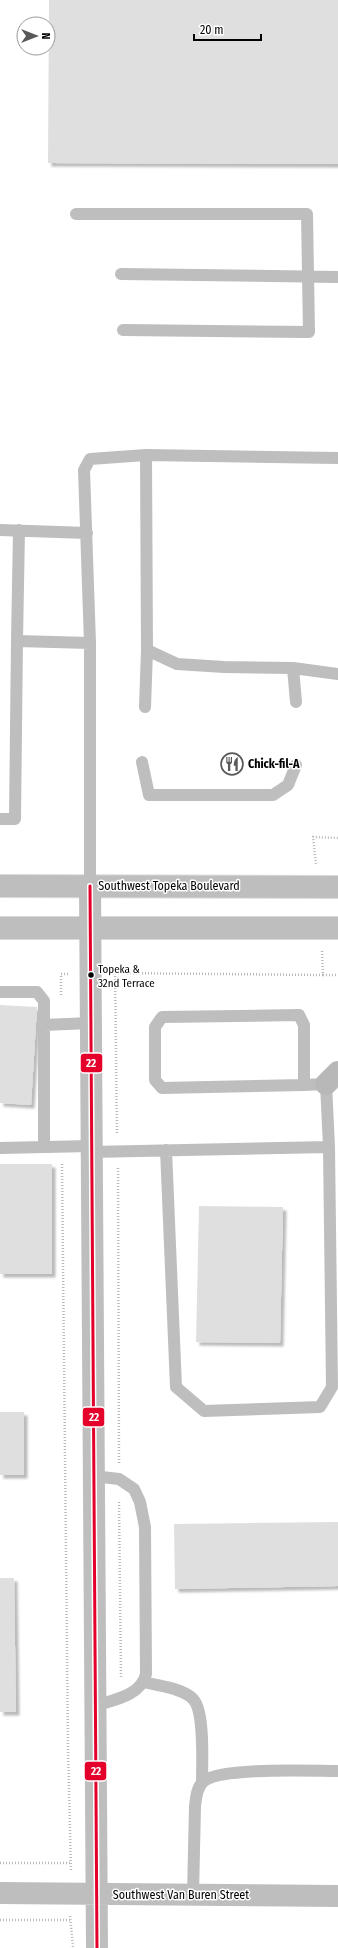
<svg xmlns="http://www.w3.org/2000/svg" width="338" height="1948" font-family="'Fira Sans Condensed',sans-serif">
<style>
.building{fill:#dfdfdf;filter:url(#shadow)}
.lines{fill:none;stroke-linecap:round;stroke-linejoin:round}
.primary-casing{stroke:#dbdbdb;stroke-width:24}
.path{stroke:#b9b9b9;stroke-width:2.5;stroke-dasharray:1 2;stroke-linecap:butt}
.lane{stroke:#bebebe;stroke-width:12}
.street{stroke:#bebebe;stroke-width:22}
.secondary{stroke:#b8b8b8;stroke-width:22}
.primary{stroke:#bebebe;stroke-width:22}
.bus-1-casing{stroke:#fff;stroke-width:6}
.bus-1{stroke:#e4002b;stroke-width:3}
.bus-dot{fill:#000;stroke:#fff;stroke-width:1.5}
.labels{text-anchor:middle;stroke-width:3;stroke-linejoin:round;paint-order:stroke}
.bus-label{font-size:11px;fill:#000;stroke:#fff;text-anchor:start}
.poi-label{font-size:12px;font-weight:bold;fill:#000;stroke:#fff;text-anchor:start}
.street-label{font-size:12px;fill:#000;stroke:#fff}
.line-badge{stroke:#fff;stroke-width:1.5}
.badge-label{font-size:11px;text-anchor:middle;font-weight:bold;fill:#fff}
</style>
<defs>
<filter id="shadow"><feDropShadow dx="3.5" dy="3.5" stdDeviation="1" flood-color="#0004"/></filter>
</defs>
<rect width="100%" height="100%" fill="#fff"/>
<path class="building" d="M49,0H338V164L48,163Z
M0,1005L37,1007L31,1105L0,1103Z
M0,1164H52V1274H0Z
M199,1206L283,1207L280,1343L196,1342Z
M0,1412H24V1475H0Z
M338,1522V1586L175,1589L174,1524Z
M0,1578H14L16,1712H0Z"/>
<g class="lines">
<g class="primary-casing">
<path id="primary" d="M0,886L338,887
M0,928H338"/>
</g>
<path class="path" d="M316,864L313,837L338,838
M112,973L323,975L322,951
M115,973L117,1135
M323,975H338
M61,995V974H69
M62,1164L68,1748L71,1871
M118,1168L119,1463
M119,1502L121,1679
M0,1863H72
M70,1916L73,1947
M0,1920H70"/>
<path class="lane" d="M76,214H307L309,332L123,330
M121,274L338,277
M0,530L87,533
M17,641L19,530
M147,650L177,664L224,667L293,668L338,674
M293,668L296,702
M145,707L147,650L146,455
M142,762L149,795H273L288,785L296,765
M0,819H15L17,641L90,643
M90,886V643L84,470L90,459L146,455L338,458
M0,992H37L44,1001V1147
M44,1025L90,1023
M304,1085L162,1088L155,1080V1027L162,1017L299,1015L304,1025V1085L326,1084L329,1147
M0,1148L91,1146
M91,1152L329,1147L332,1387L320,1407L204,1411L176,1387L166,1150
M93,1476L119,1479L134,1489L140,1502L145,1527L146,1674C141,1696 113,1700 95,1706
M144,1682C158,1686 183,1688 193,1699C205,1711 202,1764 202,1782
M193,1895L195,1806C196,1797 197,1786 204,1781C222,1767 312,1771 338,1771"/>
<path class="street" d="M90,886L97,1948
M0,1893L338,1896"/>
<path class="secondary" d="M326,1084L338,1072"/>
<use href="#primary" class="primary"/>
<g class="bus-1-casing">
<path id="bus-1" d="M90,886L97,1948"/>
</g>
<use href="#bus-1" class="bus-1"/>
</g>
<defs>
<g id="restaurant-ring" transform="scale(1.15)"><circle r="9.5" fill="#fff" stroke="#595959" stroke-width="1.5"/><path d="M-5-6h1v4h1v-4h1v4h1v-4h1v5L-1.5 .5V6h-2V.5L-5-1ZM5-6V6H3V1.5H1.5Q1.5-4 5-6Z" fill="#595959"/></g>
</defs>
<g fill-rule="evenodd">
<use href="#restaurant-ring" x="232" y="764"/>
</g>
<circle class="bus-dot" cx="91" cy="975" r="3.5"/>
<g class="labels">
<g class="bus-label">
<text x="98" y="973">Topeka &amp;<tspan x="98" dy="14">32nd Terrace</tspan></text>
</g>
<g class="poi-label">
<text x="248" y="768">Chick-fil-A</text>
</g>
<g class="street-label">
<text x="169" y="890">Southwest Topeka Boulevard</text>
<text x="181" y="1899">Southwest Van Buren Street</text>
</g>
</g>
<g class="line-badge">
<rect x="80" y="1053" width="23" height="20" rx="4" fill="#e4002b"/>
<rect x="82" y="1407" width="23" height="20" rx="4" fill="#e4002b"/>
<rect x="84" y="1761" width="23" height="20" rx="4" fill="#e4002b"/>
</g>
<g class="badge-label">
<text x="91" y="1067">22</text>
<text x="94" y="1421">22</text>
<text x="96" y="1775">22</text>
</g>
<g transform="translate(36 36) rotate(90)"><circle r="19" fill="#ffffff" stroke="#999999"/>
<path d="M0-3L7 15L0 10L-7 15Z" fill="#595959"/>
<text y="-6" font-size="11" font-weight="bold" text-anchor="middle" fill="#000000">N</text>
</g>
<path d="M194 34v6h67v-6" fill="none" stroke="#000000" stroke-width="2"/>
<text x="200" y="34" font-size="12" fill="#000000" stroke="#ffffff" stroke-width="3" paint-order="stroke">20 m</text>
</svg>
